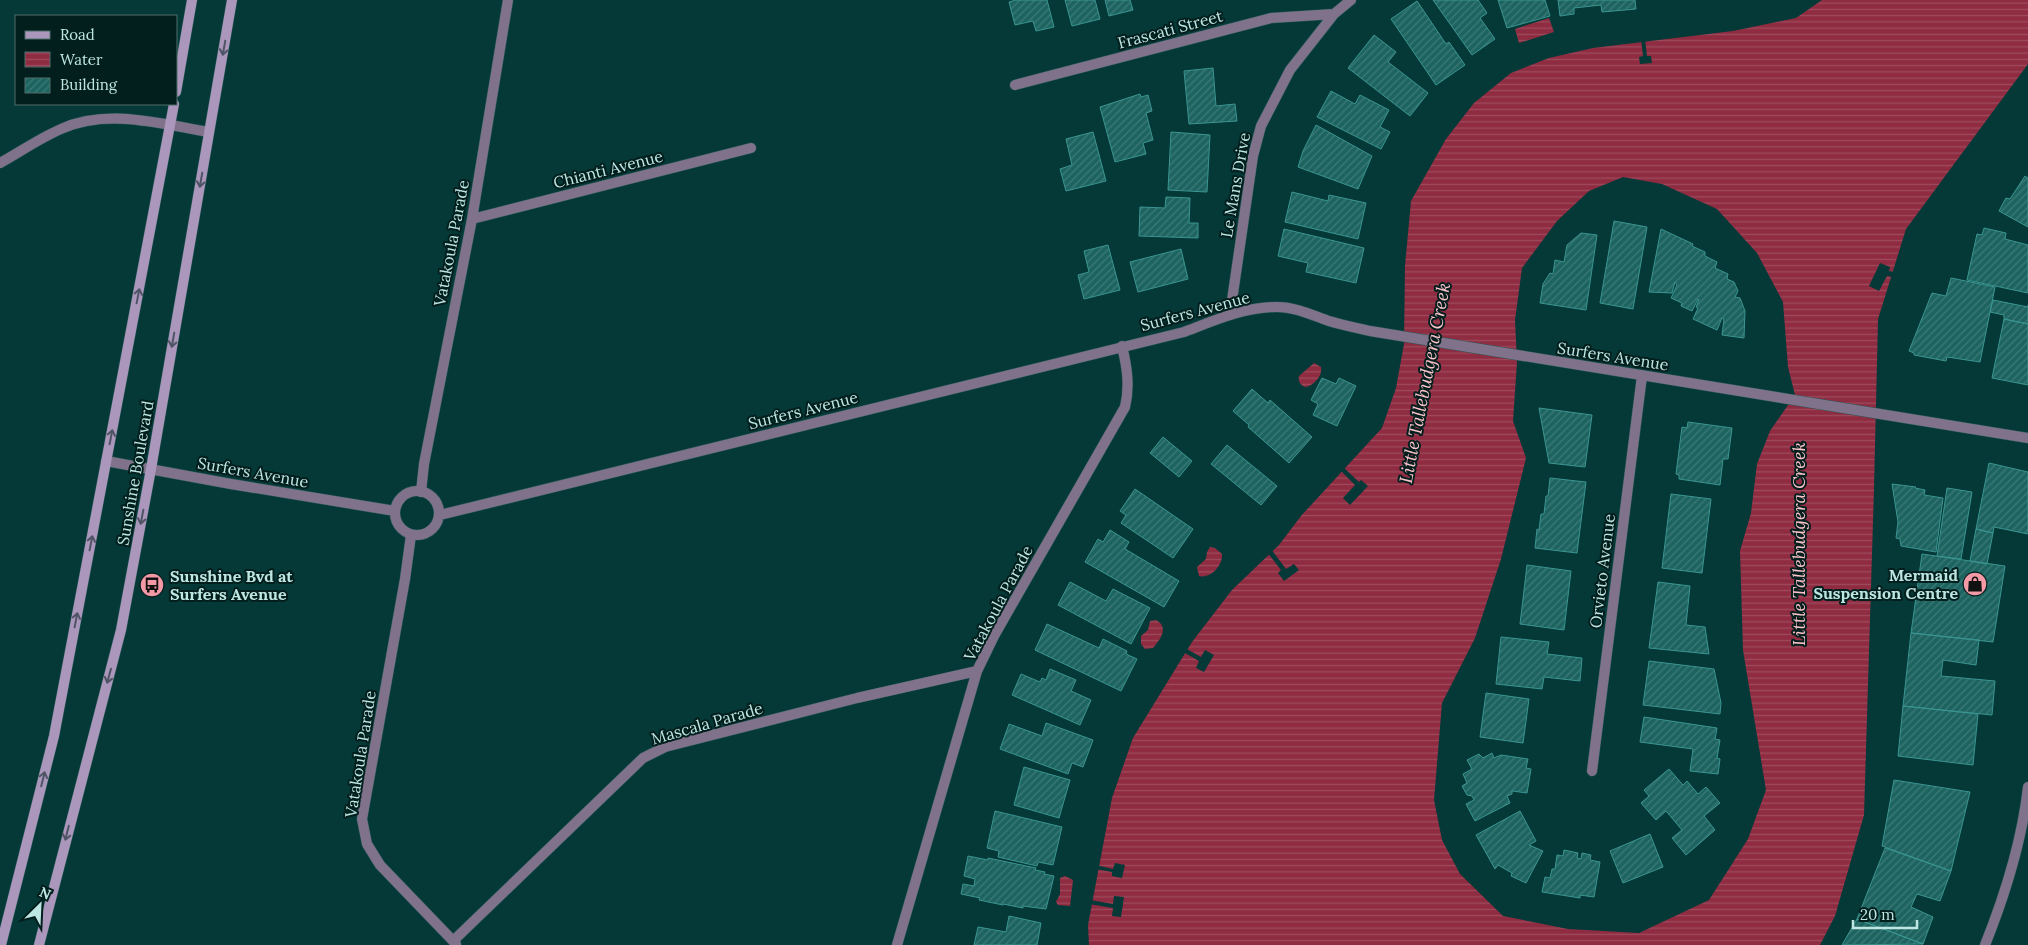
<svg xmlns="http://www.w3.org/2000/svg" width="2028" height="945" font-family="Lora,serif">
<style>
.water{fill:url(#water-rules);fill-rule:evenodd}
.pier{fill:#053937}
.building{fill:url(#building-hatch);stroke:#3a9591}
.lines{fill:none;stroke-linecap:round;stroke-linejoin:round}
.minor-casing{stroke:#265856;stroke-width:11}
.tertiary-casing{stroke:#265856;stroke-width:11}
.secondary-casing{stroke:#265856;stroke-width:11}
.minor{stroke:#80728a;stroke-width:10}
.tertiary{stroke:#80728a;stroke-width:10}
.secondary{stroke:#ac97bc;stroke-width:10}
.oneway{stroke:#4e5465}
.labels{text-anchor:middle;stroke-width:4;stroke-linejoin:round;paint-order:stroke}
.street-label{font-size:16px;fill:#bee7e4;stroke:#021e1d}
.poi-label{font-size:16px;font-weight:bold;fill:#bee7e4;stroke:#021e1d;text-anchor:end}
.water-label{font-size:18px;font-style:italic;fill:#fdc4ca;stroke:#021e1d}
</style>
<defs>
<pattern id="water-rules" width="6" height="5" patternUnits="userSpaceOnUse" patternTransform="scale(1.25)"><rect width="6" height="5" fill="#902c42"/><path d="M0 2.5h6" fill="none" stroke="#9e4b5d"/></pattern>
<pattern id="building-hatch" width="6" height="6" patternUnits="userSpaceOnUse" patternTransform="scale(1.25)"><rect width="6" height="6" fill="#1d6460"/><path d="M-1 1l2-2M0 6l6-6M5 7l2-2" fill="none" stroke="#3c7a77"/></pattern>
</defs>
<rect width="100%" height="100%" fill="#053937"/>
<path class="water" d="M1822,0H2028V64L1906,229L1878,319L1874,488L1864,815L1835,916L1820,945H1089L1088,925L1112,798L1133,738L1192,642L1232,590L1279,545L1301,516L1382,428L1396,388L1404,344L1405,266L1411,201L1446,139L1474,103L1511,73L1549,58L1593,48L1733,31L1796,18ZM1623,177L1662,184L1717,209L1757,253L1783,302L1788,367L1795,395L1770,431L1757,464L1751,513L1740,551L1743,650L1766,790L1748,839L1709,900L1639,933L1568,929L1503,916L1460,874L1442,840L1434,800L1442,703L1475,638L1501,559L1526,458L1513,421L1517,362L1515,320L1522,268L1557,221L1589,191Z
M1549,18L1554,32L1519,43L1515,29Z
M1314,363L1321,367C1323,376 1313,386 1305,387C1300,385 1298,381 1299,376Z
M1210,547L1215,548L1222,554C1223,565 1211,579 1199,576L1197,567L1206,559L1207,552Z
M1156,620C1169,627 1161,639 1153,648L1145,649L1141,644V636L1148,630L1150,621Z
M1065,876L1073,880L1070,906L1058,905L1056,902L1060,894V878Z"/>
<path class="pier" d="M1641,39H1645L1647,56H1651L1652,63L1640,64L1639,57L1643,56Z
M1880,263L1890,267L1889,271L1895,272L1893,277L1887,276L1879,291L1869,286Z
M1343,467L1359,482L1361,480L1368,486L1350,505L1343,498L1355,485L1340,470Z
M1271,549L1286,569L1294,564L1299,570L1284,581L1278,573L1281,570L1267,552Z
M1185,648L1201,657L1205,650L1214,655L1204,672L1196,668L1199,661L1183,652Z
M1115,863L1125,865L1122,878L1112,876V872L1096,869V865L1113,869Z
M1114,896L1124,897L1121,917L1112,916L1113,908L1089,904L1090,900L1113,904Z"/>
<path class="building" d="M1016,0H1047L1054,27L1036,31L1033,21L1015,25L1009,2Z
M1065,0H1095L1100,19L1072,26Z
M1105,0H1130L1133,10L1109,16Z
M1433,0H1478L1487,13L1480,18L1495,39L1472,55Z
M1498,0H1545L1550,16L1507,28Z
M1558,0H1635L1636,9L1602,12L1601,5L1574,8V14L1560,16Z
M1417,1L1446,44L1449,42L1465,65L1436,85L1391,19Z
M1374,35L1396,52L1388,62L1428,93L1410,116L1348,68Z
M1213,68L1216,106L1235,104L1237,121L1189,124L1184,71Z
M1331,91L1355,104L1360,95L1389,110L1380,127L1390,132L1381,149L1317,117Z
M1140,94L1141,97L1148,95L1152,111L1146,113L1153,140L1143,143L1146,154L1115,162L1100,107Z
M1316,125L1372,156L1358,189L1298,167L1303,151Z
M1093,132L1106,181L1066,191L1060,169L1072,165L1066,139Z
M1171,132L1210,135L1207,192L1168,190Z
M2025,176L2028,178V227L1999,211L2006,198L2010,199Z
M1292,192L1328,201L1329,195L1366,203L1358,239L1285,222Z
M1166,197L1190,198L1189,223H1198V238L1139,236L1140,207L1165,208Z
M1614,221L1647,227L1633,309L1600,303Z
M1984,228L2006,233L2005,239L2028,245V293L1967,280L1977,234L1982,235Z
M1284,229L1364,248L1356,283L1306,272L1308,263L1278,256Z
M1661,229L1693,244L1692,246L1705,252V256L1717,262L1715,268L1728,274L1727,279L1734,282L1738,291L1735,297L1740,298L1745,311L1744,338L1722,335L1724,319L1722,318L1717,330L1693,319L1698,308L1696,307L1699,300L1698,299L1692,311L1681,306L1682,303L1671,298L1677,285L1675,282L1672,293L1649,292Z
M1581,233L1597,235L1586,310L1540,303L1543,284L1550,273L1553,274L1555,260L1564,262L1567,245Z
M1108,245L1120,290L1084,299L1078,275L1089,272L1084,251Z
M1181,249L1188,279L1138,292L1130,262Z
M1951,278L1995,287L1980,362L1947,357L1946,361L1914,355V353L1909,351L1932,293L1946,296Z
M1993,300L2028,307V305V324L2004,319V315L1990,312Z
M2004,319L2028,324V385L1992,378Z
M1322,378L1336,384L1339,378L1356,386L1337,426L1313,415L1318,404L1311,400Z
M1252,389L1268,403L1270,400L1312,437L1289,463L1248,427L1249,425L1233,411Z
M1539,408L1592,415L1585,467L1549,463Z
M1688,422L1732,428L1728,459H1723L1720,485L1679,479V475L1676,474L1682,427L1687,428Z
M1163,437L1192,461L1179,477L1150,453Z
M1227,445L1277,486L1261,505L1211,464Z
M1989,463L2028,472V534L1994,527L1993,533L1976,529Z
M1550,478L1586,482L1577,553L1535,548L1537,529L1539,530L1541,514H1544L1546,496H1548Z
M1892,484L1916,487L1915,488L1925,490L1924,495L1943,498L1936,552L1901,546L1900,539L1896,538L1898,522Z
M1947,488L1972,492L1961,559L1937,556Z
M1135,489L1193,529L1173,558L1121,523L1126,515L1120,511Z
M1671,494L1711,499L1702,573L1662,568Z
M1976,529L1993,533L1987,564L1970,561Z
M1110,530L1129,542L1125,549L1179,581L1164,607L1085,562L1098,539L1103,542Z
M1922,554L2005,566L1993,642L1911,633Z
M1527,565L1571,571L1564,630L1520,624Z
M1070,582L1106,601L1113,589L1150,608L1131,644L1058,605Z
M1658,582L1690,586L1686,625L1705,627L1709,654L1649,648Z
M1047,624L1099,648L1103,639L1127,651L1126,654L1137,659L1121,691L1035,650Z
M1911,633L1979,640L1976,665L1943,660L1941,676L1995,681L1992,715L1903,706Z
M1501,637L1549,642L1547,654L1582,658L1580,681L1544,677L1542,689L1496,684Z
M1649,661L1714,669L1721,703L1720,714L1643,705Z
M1050,669L1076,680L1071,691L1091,700L1080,725L1012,695L1021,674L1040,682L1042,678L1046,680Z
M1486,693L1529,699L1523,743L1480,737Z
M1903,706L1978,714L1973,765L1898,756Z
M1644,717L1717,728L1715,739L1720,740L1717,758L1720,759L1718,774L1690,771L1693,749L1640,742Z
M1046,723L1093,740L1083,767L1072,763L1068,774L1000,749L1009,724L1042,736Z
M1492,753L1494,758L1501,755L1528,759L1526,768L1531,769L1527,793L1512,791V794L1507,796L1510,803L1475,821L1466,804L1474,800L1472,796L1467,795L1462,786L1467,783L1463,774L1472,769L1467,760L1479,754L1483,758Z
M1024,767L1070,780L1059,818L1014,805Z
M1669,769L1683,785L1687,781L1698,794L1706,787L1720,803L1704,816L1715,830L1686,855L1672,838L1682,830L1666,811L1656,820L1641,803L1649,796L1644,790Z
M1894,780L1970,792L1951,871L1882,846Z
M995,811L1062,827L1053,865L1038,862L1037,866L998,857L999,851L987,848Z
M1520,811L1536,841L1529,845L1543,851L1526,883L1511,876L1512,873L1498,865L1495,869L1476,835Z
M1650,834L1663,867L1623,883L1610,851Z
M1885,848L1951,871L1940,901L1917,894L1911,907L1933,917L1923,944L1857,919Z
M1564,850L1578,853L1577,858L1581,859L1582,853L1591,855L1590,860L1600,862L1594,897L1580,895V898L1542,892L1545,877L1550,878L1552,869H1555L1557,855L1563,856Z
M968,856L988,860V858L1036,868L1035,870L1045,872L1044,874L1054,876L1046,909L1023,906V908L1003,904V905L979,900L980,898L961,894L963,884L974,886L975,879L964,876Z
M1009,916L1041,923L1037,945H974L978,927L1006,932Z
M1857,919L1923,944L1842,945Z"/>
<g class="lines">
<g class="minor-casing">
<path id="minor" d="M1015,85L1271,18L1334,14
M0,163C20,152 40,138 61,129C108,108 161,124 209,132
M472,219L751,148
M1230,314L1253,156L1261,126L1290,70L1334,14L1351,0
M421,492L424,464L472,219L508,0
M411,535L405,579L362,819L367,844L380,865L456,944
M1592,771L1642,376
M453,941L643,758L665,747L857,698L977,671
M897,945L977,671L994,636L1125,407C1130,386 1127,367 1122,346
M1985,945C2005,895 2022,841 2028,787"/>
</g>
<g class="tertiary-casing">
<path id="tertiary" d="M106,461L231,484L395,511
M395 513a22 22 0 1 1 44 0a22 22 0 1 1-44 0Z
M440,515L1184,332C1213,321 1244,307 1277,307C1295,307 1312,315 1329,321C1342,325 1357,328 1370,331L2028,438"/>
</g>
<g class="secondary-casing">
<path id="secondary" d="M176,92L192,0
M1,945L54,736L174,104
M39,945L121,630L151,469L232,0"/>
</g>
<use href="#minor" class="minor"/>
<use href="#tertiary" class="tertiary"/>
<use href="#secondary" class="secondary"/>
</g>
<defs><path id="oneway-shaft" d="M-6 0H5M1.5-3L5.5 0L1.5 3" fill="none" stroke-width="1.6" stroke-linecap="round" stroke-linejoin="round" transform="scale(1.25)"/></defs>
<g class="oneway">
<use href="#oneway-shaft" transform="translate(224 48) rotate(100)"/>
<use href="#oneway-shaft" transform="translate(201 180) rotate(100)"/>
<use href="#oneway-shaft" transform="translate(138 296) rotate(-79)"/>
<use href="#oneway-shaft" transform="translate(173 340) rotate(100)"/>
<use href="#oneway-shaft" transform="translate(111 437) rotate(-79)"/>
<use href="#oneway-shaft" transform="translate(142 517) rotate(101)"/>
<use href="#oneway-shaft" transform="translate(91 543) rotate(-79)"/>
<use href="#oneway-shaft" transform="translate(76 620) rotate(-79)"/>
<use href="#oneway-shaft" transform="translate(109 676) rotate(105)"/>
<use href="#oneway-shaft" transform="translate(43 779) rotate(-76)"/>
<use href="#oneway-shaft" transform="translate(67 833) rotate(104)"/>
</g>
<defs>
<g id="shop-disc" transform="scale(1.25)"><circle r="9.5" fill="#f49aa6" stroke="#021e1d"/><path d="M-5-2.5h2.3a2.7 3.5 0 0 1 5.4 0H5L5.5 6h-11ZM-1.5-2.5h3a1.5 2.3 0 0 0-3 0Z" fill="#111"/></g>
<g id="bus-disc" transform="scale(1.25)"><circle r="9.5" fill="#f49aa6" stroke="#021e1d"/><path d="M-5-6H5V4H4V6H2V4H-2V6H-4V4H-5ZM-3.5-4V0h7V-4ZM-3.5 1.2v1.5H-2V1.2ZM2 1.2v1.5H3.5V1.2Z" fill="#111"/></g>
</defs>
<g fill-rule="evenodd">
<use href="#shop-disc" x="1975" y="584"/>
<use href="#bus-disc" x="152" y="585"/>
</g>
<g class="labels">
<g class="street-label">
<text transform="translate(1170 29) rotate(-15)" y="6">Frascati Street</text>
<text transform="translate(608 169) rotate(-14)" y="6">Chianti Avenue</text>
<text transform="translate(1235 185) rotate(-80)" y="6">Le Mans Drive</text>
<text transform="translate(451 243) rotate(-79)" y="6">Vatakoula Parade</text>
<text transform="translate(1195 311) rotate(-15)" y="6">Surfers Avenue</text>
<text transform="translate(1613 356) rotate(9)" y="6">Surfers Avenue</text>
<text transform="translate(803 410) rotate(-14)" y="6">Surfers Avenue</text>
<text transform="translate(253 472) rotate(10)" y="6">Surfers Avenue</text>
<text transform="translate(135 473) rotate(-80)" y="6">Sunshine Boulevard</text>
<text transform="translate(1602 571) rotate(-83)" y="6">Orvieto Avenue</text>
<text transform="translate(998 603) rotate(-62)" y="6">Vatakoula Parade</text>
<text transform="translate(707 723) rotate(-16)" y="6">Mascala Parade</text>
<text transform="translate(360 754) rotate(-81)" y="6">Vatakoula Parade</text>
</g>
<g class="poi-label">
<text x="1958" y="581">Mermaid<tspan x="1958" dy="18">Suspension Centre</tspan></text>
<text x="170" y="582" text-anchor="start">Sunshine Bvd at<tspan x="170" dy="18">Surfers Avenue</tspan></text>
</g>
<g class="water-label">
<text transform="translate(1425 383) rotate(-79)" y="6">Little Tallebudgera Creek</text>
<text transform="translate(1799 544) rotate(-90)" y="6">Little Tallebudgera Creek</text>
</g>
</g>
<rect x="15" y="15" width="162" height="90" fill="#021e1d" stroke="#4d6e6d"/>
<rect x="25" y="31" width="25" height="8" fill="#ac97bc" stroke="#4d6e6d"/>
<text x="60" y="40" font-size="15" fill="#bee7e4">Road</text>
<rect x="25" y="52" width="25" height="15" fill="url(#water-rules)" stroke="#4d6e6d"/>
<text x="60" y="65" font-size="15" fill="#bee7e4">Water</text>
<rect x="25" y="78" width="25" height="15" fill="url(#building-hatch)" stroke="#4d6e6d"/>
<text x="60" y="90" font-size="15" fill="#bee7e4">Building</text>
<g transform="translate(40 905) rotate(24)" stroke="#021e1d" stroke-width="4" paint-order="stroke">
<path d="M0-4L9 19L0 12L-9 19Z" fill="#bee7e4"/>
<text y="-8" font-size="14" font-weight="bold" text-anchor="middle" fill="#bee7e4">N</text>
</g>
<path d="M1853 920v8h64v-8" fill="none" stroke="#bee7e4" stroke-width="2.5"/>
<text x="1860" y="920" font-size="15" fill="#bee7e4" stroke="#021e1d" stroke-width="4" paint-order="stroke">20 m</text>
</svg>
